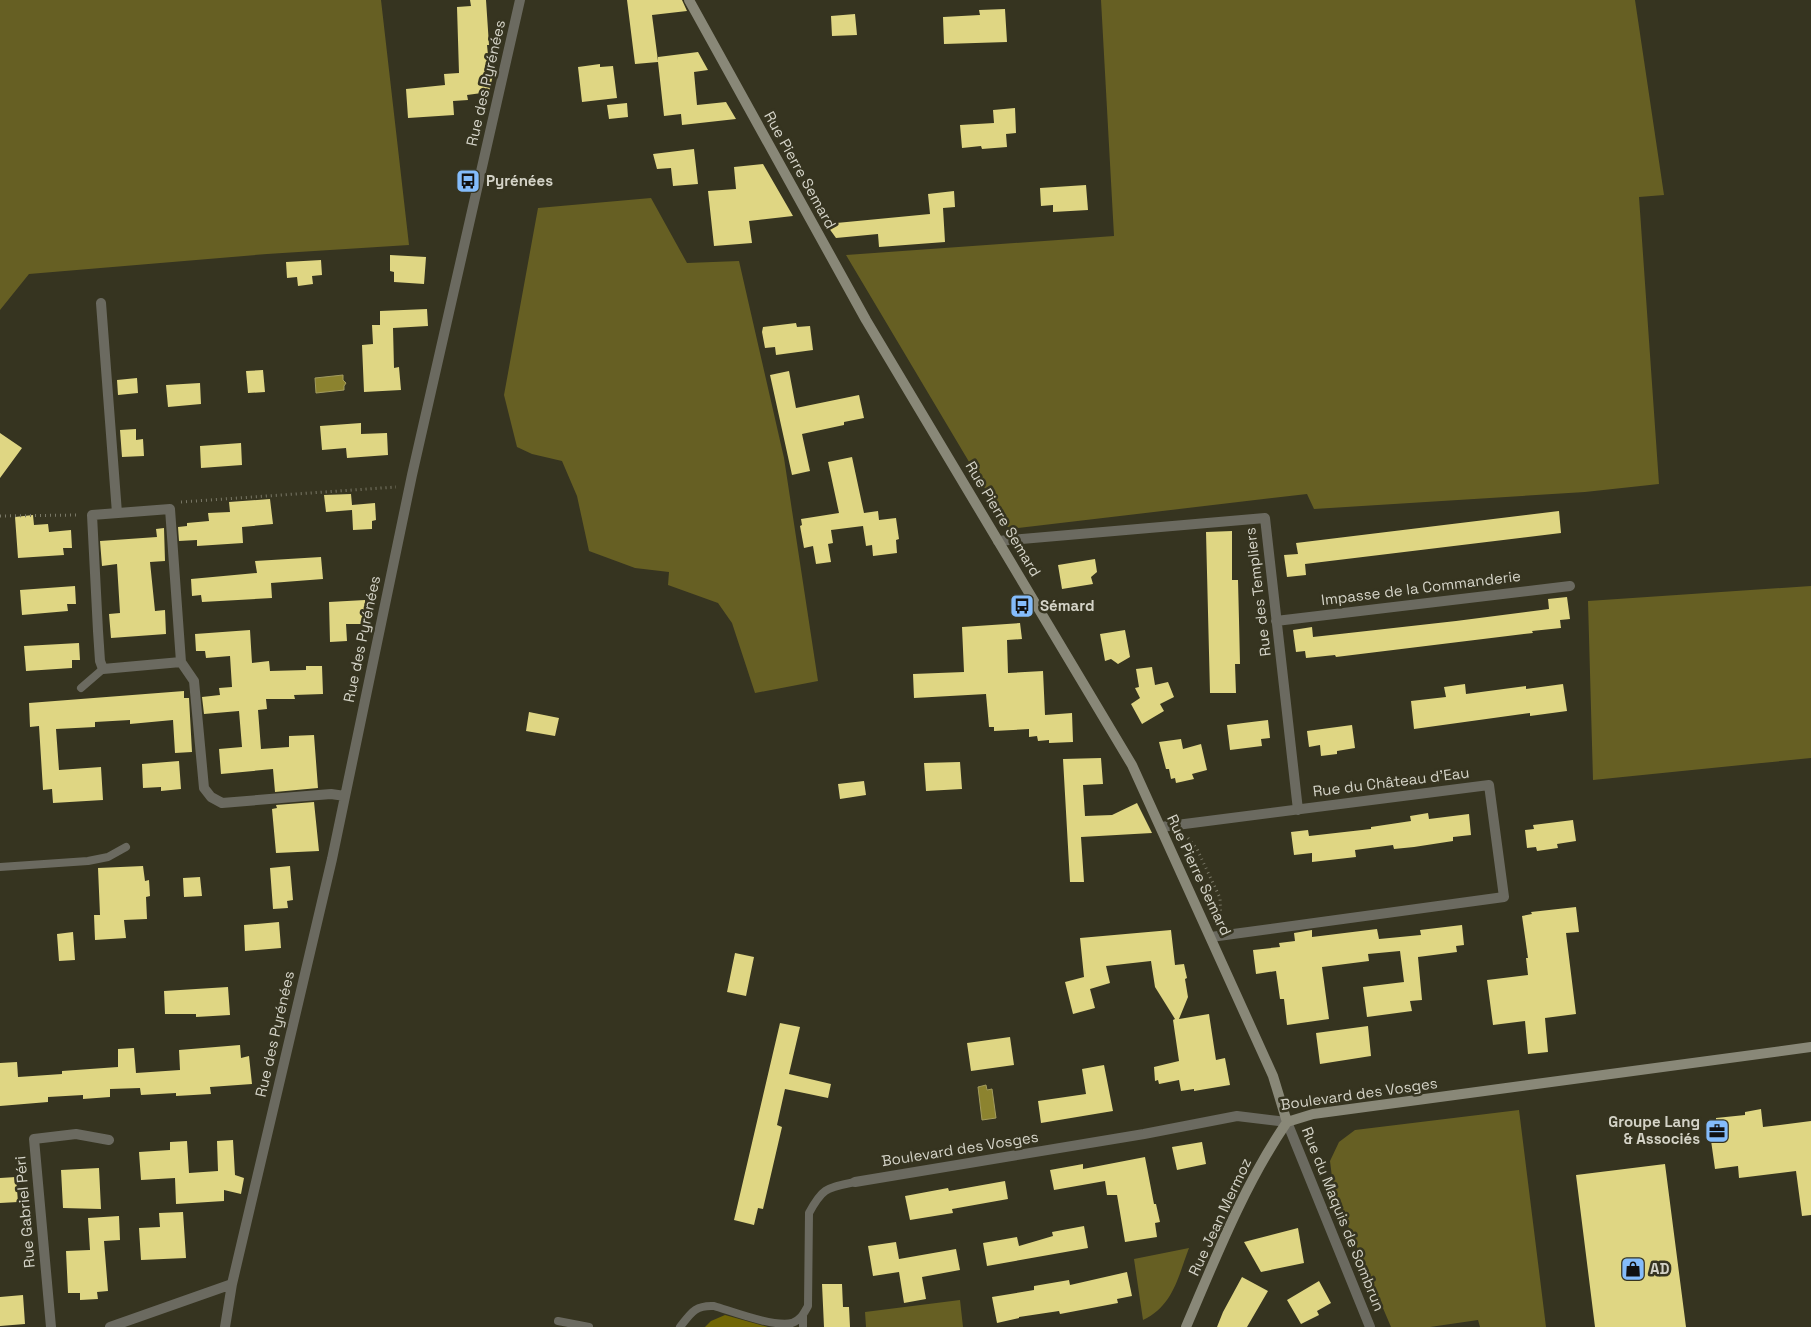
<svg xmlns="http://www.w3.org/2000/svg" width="1811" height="1327" font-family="'Space Grotesk',sans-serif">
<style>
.green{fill:#665f23}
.forest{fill:#716605}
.water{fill:#8c832f;stroke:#a29b5d}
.building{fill:#dfd683}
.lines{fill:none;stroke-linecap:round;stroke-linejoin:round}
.path{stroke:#797766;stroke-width:3;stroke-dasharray:1 4;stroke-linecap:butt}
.service{stroke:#6b6a60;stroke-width:8}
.minor{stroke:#6b6a60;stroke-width:10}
.secondary{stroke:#898878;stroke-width:10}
.labels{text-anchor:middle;stroke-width:5;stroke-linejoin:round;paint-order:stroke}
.street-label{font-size:15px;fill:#d4d3c7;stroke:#363420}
.poi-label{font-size:15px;font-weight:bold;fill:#d4d3c7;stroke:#363420;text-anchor:start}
</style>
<rect width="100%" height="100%" fill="#363420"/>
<path class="green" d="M0,0H381L409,245L267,254L29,274L0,310Z
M1101,0H1635L1664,195L1639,197L1659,484L1585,492L1314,509L1307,494L1009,529L846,255L1114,236Z
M651,198L687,263L739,261L784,458L818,681L755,693L732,623L718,603L668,585L669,572L635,568L589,551L577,496L562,461L532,454L517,447L504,395L538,208Z
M1811,586V758L1593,780L1588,601Z
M1519,1110L1546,1327H1480L1478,1320L1430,1327H1391L1334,1193L1330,1161L1339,1142L1355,1130Z
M1189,1248C1178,1277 1173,1306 1143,1320L1134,1259Z
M960,1300L963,1327H866L865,1312Z"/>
<path class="forest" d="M725,1315L768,1327H705L711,1321Z"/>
<path class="water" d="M343,375V380L346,383L344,386V390L316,393L315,378Z
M986,1085L987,1090L992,1089L996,1118L982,1120L978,1087Z"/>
<path class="building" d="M470,0H486L489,45H487L490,75H493L489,92L467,95L468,100L453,101L454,115L408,118L406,89L445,85L444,74L459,73L457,7L471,6Z
M627,0H682L687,11L652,15L658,61V57L698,52L708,70L694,72L697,105L726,102L736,119L682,125L681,114L664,116L658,62L635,64Z
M1005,9L1007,42L944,44L943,17L980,15L979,10Z
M855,14L857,35L832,36L831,16Z
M600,64V67L613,66L617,98L582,102L578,67Z
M627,103L628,117L609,119L607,105Z
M1015,108L1016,133L1006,134L1007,147L982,149L981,146L962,148L960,125L994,123L993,110Z
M694,149L698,184L673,186L671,168L657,169L653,154Z
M763,164L793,216L749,221L752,243L714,246L708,191L736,189L734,167Z
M1086,185L1088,210L1053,212V205L1041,206L1040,188Z
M954,191L955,207L943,208L945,242L879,247L878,234L836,238L826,224L930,214L928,194Z
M390,255L426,257L424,284L394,282V272L390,271Z
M321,260L322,275L312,276L313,284L298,286L297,277L287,278L286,262Z
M427,309L428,326L393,328L394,368L399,367L401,390L364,392L362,345L373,344L372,325H380V311Z
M796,323L797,327L810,326L813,350L776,355L775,347L765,348L762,332L763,327Z
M263,370L265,392L248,393L246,371Z
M789,371L796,408L859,395L864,418L844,422V425L802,434L810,471L792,475L770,375Z
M137,378L138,393L118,395L117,380Z
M200,383L201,404L168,407L166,385Z
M361,423V434L387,433L388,455L347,458L346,448L322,450L320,426Z
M136,429V440L143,439L144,456L122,457L120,430Z
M0,433L22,448L0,478Z
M241,443L242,465L201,468L200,446Z
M852,457L864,513L878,511L879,520L896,518L899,539L896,540L897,553L873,556L872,545L866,546L863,526L831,530L833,543L828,544L831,562L816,564L813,546L804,548L800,526L802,525L801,519L839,513L828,462Z
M351,494L352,505L375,503L376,520L372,521V529L353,530L352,510L326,512L324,495Z
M270,499L273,524L242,527L243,543L197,546V540L179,541L178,527L187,526V523L209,521L208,513L230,512L229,502Z
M1559,511L1561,533L1305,564L1306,575L1287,577L1284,555L1298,554L1296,543Z
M33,515L34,525L48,524L49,532L71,530L72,548H63L64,555L18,558L15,517Z
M164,528L165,561L150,562L155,611L165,610L166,634L111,638L109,614L120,613L117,564L102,566L100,541L157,537L156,529Z
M1232,531V580H1238L1239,620L1240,664H1235L1236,693H1210L1206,532Z
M321,557L323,579L271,583L272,598L202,602L201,595L192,596L191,579L257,573L255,561Z
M1095,559L1097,572L1091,577L1093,584L1062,589L1058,565Z
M75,586L76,604H67L68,611L22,615L20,590Z
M1567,597L1570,619L1560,620L1561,628L1532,631L1533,633L1336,657L1335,655L1306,658L1305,651L1296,652L1293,630L1312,627L1313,637L1456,621L1549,609L1548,599Z
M365,600L366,624H346L347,641L330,642L329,602Z
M1020,623L1022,639L1007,640L1008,673L1043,671L1045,715L1072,713L1073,742L1049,743V740L1038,741L1037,736L1029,737V729L994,731V727H989L986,694L914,698L913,674L964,672L962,627Z
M250,630L252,663L269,661L270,671L306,670V666H322L323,694L294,695L295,699H266L267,709L258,710L261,749L289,747V736L314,735L318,788L275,792L273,769L221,774L219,749L242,747L239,711L204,714L202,697L220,695L219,688L232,687L230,656L206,658L205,651H196L195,634Z
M1125,630L1130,657L1118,664L1111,659L1105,661L1100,634Z
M79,643L80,660H72V668L26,671L24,646Z
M1152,667L1155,685L1168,682L1174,697L1160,704L1164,711L1142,724L1131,704L1140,698L1135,688L1139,687L1136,669Z
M1465,684L1466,694L1526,686V689L1563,684L1567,711L1530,716V713L1414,729L1411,701L1446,697L1444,687Z
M184,691V698H189L192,752L175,753L173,720L130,724V720L95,722V727L56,729L59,770L101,767L103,800L53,803L52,789L43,790L39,726L30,727L29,703Z
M529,712L559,718L555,736L526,731Z
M1268,720L1270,738L1261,739L1262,746L1230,750L1227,725Z
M1352,725L1355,748L1337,751V754L1321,756L1320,745L1309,747L1307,731Z
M1181,739L1183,749L1201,744L1207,770L1192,774L1194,779L1176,783L1175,778L1171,779L1169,769H1166L1159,742Z
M1101,758L1103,784L1083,785L1085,816L1112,815L1137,803L1152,833L1081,837L1084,882H1070L1063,759Z
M179,761L181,789L161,791V787L143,788L142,764Z
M960,762L962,789L926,791L924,763Z
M864,781L866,795L840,799L838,784Z
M314,802L319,851L276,853L272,809L277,808L276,805Z
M1428,813L1429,819L1469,814L1471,835L1453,837V841L1414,847L1394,849L1393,845L1355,850L1356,857L1312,862V853L1294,855L1291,832L1308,830L1309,836L1371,829V827L1411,821L1410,816Z
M1573,820L1576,841L1557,844L1558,848L1537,851L1536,847L1527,848L1525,830L1534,829L1533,825Z
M143,866L145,881L149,880L150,896L146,897L147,919L124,920L126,938L95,940L94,915H100L98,868Z
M290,866L293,900L287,901L288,908L273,909L270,868Z
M200,877L202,896L184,897L183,878Z
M1576,907L1579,932L1566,933L1576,1014L1545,1018L1548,1052L1528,1054L1525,1021L1493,1025L1487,980L1528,975L1526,958H1528L1522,916L1532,914L1531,912Z
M279,922L281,948L245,951L244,925Z
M1462,925L1464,945L1456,946L1457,952L1418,957L1422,1000L1410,1001L1412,1011L1367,1017L1363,987L1404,982L1400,951L1368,954L1369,961L1322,967L1329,1019L1287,1025L1284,999H1280L1276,971L1256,974L1253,950L1280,947L1279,943L1295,941L1294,933L1312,930V937L1377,929L1379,939L1421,935L1420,930Z
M1171,930L1175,965L1184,964L1187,978L1185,979L1188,997L1179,1019L1209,1014L1216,1060L1225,1058L1230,1085L1194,1091V1089L1181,1091L1179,1080L1159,1084L1158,1080L1155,1081L1154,1067L1179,1061L1173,1020L1175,1019L1155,987L1151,961L1106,966L1110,983L1090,989L1095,1008L1073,1014L1065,982L1084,977L1080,938Z
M73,932L75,960L59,961L57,934Z
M735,953L754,957L746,996L727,992Z
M228,987L230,1015L196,1017V1014H165L164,991Z
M780,1023L800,1027L789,1074L831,1084L828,1098L785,1089L777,1125L782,1127L763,1209L758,1208L754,1225L734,1220Z
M1368,1026L1371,1056L1320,1064L1316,1033Z
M1010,1037L1014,1065L971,1071L967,1043Z
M240,1045L241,1058L249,1056L252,1084L210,1087L211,1094L176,1096V1093L141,1095L140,1088L110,1089V1097L83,1099V1095L48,1097V1102L0,1106V1063L17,1062L18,1077L62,1074V1071L118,1067V1049L134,1048L136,1073L180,1070L179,1050Z
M1104,1065L1113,1111L1041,1123L1038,1101L1086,1094L1082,1069Z
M1761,1109L1763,1127L1811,1121V1215L1802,1216L1796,1171L1739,1178L1738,1166L1715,1169L1709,1126L1716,1125V1118L1745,1115V1112Z
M233,1140L235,1175L244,1178L241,1194L224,1190V1201L176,1204L175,1178L141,1180L139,1152L170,1150V1142L187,1141L189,1173L218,1171L217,1141Z
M1202,1142L1206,1164L1177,1170L1172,1147Z
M1145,1157L1154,1204H1156L1160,1222L1155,1223L1157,1237L1125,1242L1117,1195H1107L1105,1181L1054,1190L1050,1170L1083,1164V1169Z
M1665,1164L1686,1327H1595L1576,1175Z
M99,1168L101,1209L63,1208L61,1170Z
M16,1177L18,1202L0,1203V1178Z
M1005,1181L1008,1199L952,1209L953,1213L910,1220L905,1196L948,1188L949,1191Z
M183,1212L186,1258L141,1260L139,1228L160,1227L159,1213Z
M119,1216L120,1240L104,1241L108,1291L97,1292L98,1299L80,1300V1293H68L66,1251L90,1250L88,1218Z
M1084,1226L1088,1248L987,1266L983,1243L1017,1237L1019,1246L1053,1236L1052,1232Z
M1298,1228L1304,1263L1261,1272L1244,1242Z
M896,1242L899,1259L956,1249L960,1270L922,1277L926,1299L904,1303L899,1272L873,1276L868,1246Z
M1127,1272L1132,1296L1117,1299L1118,1303L1060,1314L1059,1311L1019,1317V1318L997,1323L992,1297L1034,1290V1286L1069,1280L1070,1285Z
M1242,1277L1268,1291L1247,1327H1217L1223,1312Z
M1319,1281L1331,1303L1317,1311L1319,1315L1301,1324L1287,1300Z
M822,1284H842L843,1307H849L850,1327H824Z
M23,1295L25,1324L0,1326V1297Z"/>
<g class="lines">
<path class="path" d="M181,502L396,487
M0,516L79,515
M1188,838L1197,849L1220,898L1221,923"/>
<path class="service" d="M81,688L103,669
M0,867L88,861L108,857L126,847
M803,1316V1327
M558,1321L589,1327
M680,1327C691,1313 695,1305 714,1306C734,1312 773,1327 792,1323C801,1320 804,1313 808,1306L809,1213C823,1187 827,1188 855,1182"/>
<path class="minor" d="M101,303L117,513
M170,509L181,662L103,669L100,661L98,631L92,515Z
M998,541L1265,518L1298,810
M1276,621L1570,586
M181,662L194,681L204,788L211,797L222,803L331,794L345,796
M1161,827L1489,785L1504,897L1211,937
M855,1182L1144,1134L1237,1116L1287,1122L1370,1327
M51,1327L34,1139L76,1134L109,1140
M110,1327L232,1284
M225,1327L232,1284L332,859L412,475L520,0"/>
<path class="secondary" d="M689,0L866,320L1132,765L1273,1076L1287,1122
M1287,1122L1313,1114L1811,1047
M1186,1327C1216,1257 1244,1185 1287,1122"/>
</g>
<defs>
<g id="bus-square" transform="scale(1.25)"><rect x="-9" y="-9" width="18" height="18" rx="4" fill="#84bcfb" stroke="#363420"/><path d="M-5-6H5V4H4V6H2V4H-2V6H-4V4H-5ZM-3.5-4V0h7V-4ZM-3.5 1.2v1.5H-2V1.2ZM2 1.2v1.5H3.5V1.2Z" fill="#111"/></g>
<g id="office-square" transform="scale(1.25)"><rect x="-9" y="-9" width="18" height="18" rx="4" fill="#84bcfb" stroke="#363420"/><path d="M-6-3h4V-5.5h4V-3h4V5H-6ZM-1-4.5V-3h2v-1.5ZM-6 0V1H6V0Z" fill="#111"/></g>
<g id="shop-square" transform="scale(1.25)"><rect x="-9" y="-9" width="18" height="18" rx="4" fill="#84bcfb" stroke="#363420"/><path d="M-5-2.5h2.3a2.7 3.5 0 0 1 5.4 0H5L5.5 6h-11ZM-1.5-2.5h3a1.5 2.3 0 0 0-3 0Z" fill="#111"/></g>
</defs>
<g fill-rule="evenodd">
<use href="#bus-square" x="468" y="181"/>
<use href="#bus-square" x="1022" y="606"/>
<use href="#office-square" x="1717" y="1131"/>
<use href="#shop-square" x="1633" y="1269"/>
</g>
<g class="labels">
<g class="street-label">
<text transform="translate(486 83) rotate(-77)" y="5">Rue des Pyrénées</text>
<text transform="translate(800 170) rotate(61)" y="5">Rue Pierre Semard</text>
<text transform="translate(1003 519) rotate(59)" y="5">Rue Pierre Semard</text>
<text transform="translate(1421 588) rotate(-7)" y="5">Impasse de la Commanderie</text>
<text transform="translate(1258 592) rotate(-97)" y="5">Rue des Templiers</text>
<text transform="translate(362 639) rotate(-78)" y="5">Rue des Pyrénées</text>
<text transform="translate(1391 782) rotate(-7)" y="5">Rue du Château d'Eau</text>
<text transform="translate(1199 875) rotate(65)" y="5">Rue Pierre Semard</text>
<text transform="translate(275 1034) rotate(-77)" y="5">Rue des Pyrénées</text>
<text transform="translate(1359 1094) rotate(-8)" y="5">Boulevard des Vosges</text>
<text transform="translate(960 1149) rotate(-9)" y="5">Boulevard des Vosges</text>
<text transform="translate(25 1212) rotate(-95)" y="5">Rue Gabriel Péri</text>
<text transform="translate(1220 1217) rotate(-65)" y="5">Rue Jean Mermoz</text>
<text transform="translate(1343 1219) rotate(68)" y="5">Rue du Maquis de Sombrun</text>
</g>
<g class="poi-label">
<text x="486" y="186">Pyrénées</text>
<text x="1040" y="611">Sémard</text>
<text x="1700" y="1127" text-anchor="end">Groupe Lang<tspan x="1700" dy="17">&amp; Associés</tspan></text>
<text x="1650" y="1274">AD</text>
</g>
</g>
</svg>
